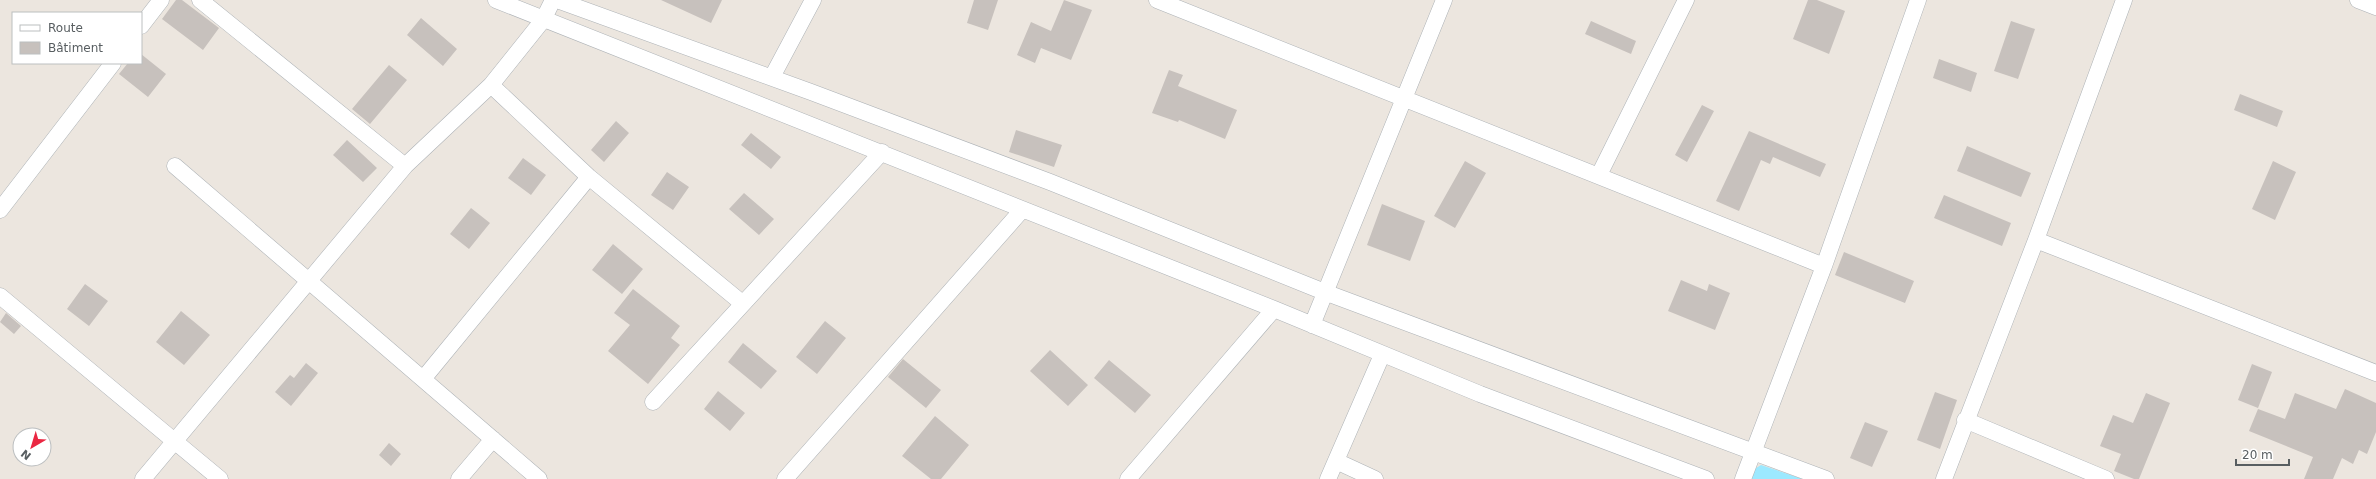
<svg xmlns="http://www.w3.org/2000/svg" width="2376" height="479" font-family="'DejaVu Sans',sans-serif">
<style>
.water{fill:#9ce9ff}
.building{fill:#c7c1bd}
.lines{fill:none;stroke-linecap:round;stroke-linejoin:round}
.minor-casing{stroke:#adb2b6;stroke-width:17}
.minor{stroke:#fff;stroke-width:16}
</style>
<rect width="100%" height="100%" fill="#ece6df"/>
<path class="water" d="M1761,465L1803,479H1751L1748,473Z"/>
<path class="building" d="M176,0H182L219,28L203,50L162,19Z
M661,0H722L711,23Z
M974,0H998L988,30L967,23Z
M1064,0L1092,10L1071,60L1041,48L1035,63L1017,55L1031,22L1051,31Z
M1808,0H1817L1845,11L1829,54L1793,39Z
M421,18L457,49L443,66L407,35Z
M1591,21L1636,41L1631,54L1585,34Z
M2011,21L2035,29L2018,79L1994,71Z
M141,54L166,74L148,97L119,74L128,63H141Z
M1939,59L1977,73L1971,92L1933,78Z
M389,65L407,80L370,124L352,109Z
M1169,70L1183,75L1178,86L1237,110L1225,139L1179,120L1178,122L1152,113Z
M2240,94L2283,111L2277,127L2234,110Z
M1702,105L1714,111L1687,162L1675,155Z
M616,121L629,133L604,162L591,150Z
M1016,130L1062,145L1054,167L1009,152Z
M1749,131L1826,164L1820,177L1773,157L1770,164L1761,160L1739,211L1716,201Z
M751,133L781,157L771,169L741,145Z
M347,140L377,168L363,182L333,155Z
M1967,146L2031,173L2021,197L1957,171Z
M523,158L546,175L531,195L508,178Z
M1465,161L1486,173L1455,228L1434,216Z
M2273,161L2296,172L2275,220L2252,209Z
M667,172L689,187L673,210L651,195Z
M744,193L774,219L759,235L729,209Z
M1944,195L2011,223L2002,246L1934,218Z
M1382,204L1425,221L1410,261L1367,245Z
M471,208L490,223L469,249L450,234Z
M613,244L643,269L622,294L592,270Z
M1844,252L1914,281L1905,303L1835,275Z
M1681,280L1707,291L1709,284L1730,293L1715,330L1668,311Z
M85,284L108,301L89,326L67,309Z
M633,289L680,326L671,338L680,345L648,384L608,351L630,325L614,313Z
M181,311L210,335L184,365L156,342Z
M6,313L21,326L14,334L0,322Z
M825,321L846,338L817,374L796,357Z
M743,343L777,371L761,389L728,362Z
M1050,350L1088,385L1068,406L1030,371Z
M903,359L941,390L926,408L888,377Z
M1109,360L1151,395L1135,413L1094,378Z
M306,363L318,373L291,406L275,392L290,375L294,378Z
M2252,364L2272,372L2258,408L2238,400Z
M2345,389L2376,403V432L2367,454L2359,450L2353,464L2342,458L2333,479H2304L2313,457L2249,431L2258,409L2285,419L2295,393L2336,409Z
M718,391L745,413L730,431L704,409Z
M1935,392L1957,400L1940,449L1917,440Z
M2146,393L2170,403L2139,479H2134L2114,471L2121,454L2100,446L2113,415L2133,423Z
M935,416L969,445L941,479H931L902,456Z
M1865,422L1888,431L1872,467L1850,458Z
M389,443L401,454L391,466L379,455Z"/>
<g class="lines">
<g class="minor-casing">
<path id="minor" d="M200,0L405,166
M496,0L1274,309L1480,394L1706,479
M557,0L811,92L1050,182L1327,293L1826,479
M1157,0L1824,266
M2358,0L2376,7
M141,26L161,0
M772,77L813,0
M491,85L589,177L742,303
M175,166L539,479
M1599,175L1686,0
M0,210L113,63
M2036,240L2376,373
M0,296L220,479
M1312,325L1444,0
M423,379L589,177
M653,402L882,152
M1965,420L2106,479
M1336,461L1375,479
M143,479L405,166L491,85L543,20L553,0
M459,479L493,439
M785,479L1022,210
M1128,479L1274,309
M1328,479L1382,355
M1743,479L1824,266L1918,0
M1944,479L2036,240L2124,0"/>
</g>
<use href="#minor" class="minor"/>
</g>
<rect x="12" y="12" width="130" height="52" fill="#ffffff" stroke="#bcbfc0"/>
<rect x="20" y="25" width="20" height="6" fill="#ffffff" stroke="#bcbfc0"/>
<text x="48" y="32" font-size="12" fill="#585e61">Route</text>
<rect x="20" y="42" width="20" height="12" fill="#c7c1bd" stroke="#bcbfc0"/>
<text x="48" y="52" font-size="12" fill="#585e61">Bâtiment</text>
<g transform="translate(32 447) rotate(218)"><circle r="19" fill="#ffffff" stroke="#bcbfc0"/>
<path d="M0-3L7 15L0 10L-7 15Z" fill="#ea2742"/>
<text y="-6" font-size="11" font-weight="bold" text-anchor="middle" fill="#585e61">N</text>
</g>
<path d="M2236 459v6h53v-6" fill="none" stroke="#585e61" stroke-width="2"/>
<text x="2242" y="459" font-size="12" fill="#585e61" stroke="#ffffff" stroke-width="3" paint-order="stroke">20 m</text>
</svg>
